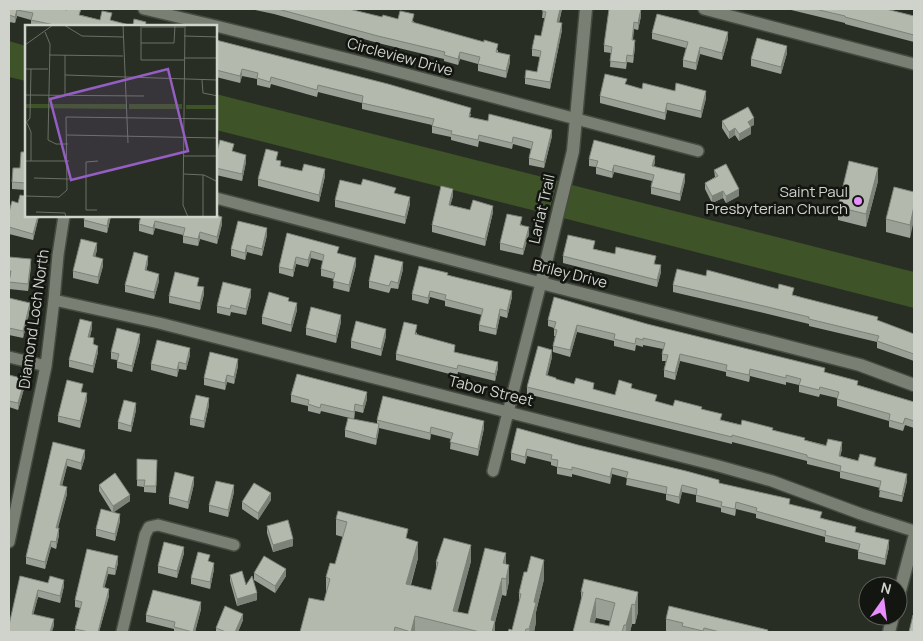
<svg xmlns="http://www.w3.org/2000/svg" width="923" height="641" font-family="Manrope,sans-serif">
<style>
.green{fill:#3e5328}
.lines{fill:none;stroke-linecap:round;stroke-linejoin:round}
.street-casing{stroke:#464b42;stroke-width:14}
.secondary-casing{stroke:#464b42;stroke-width:15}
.street{stroke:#798073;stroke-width:11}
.secondary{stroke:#798073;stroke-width:12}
.wall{fill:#9aa095;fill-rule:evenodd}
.shaded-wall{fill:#7d8279}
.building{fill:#b3baad;stroke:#7d8279;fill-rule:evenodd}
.poi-dot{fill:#e98efe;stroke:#131510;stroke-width:2}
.labels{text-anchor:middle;stroke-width:5;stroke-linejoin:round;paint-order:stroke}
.street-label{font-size:15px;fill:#cfd3cc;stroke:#131510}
.poi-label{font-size:15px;fill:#cfd3cc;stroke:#131510;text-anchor:end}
.inset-road{fill:none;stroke:#6b7067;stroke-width:1}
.view{fill:#945ec3;fill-opacity:0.15;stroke:#945ec3;stroke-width:2.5}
.inset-edge{fill:none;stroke:#cfd3cc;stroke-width:2.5}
</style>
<rect width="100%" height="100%" fill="#282e23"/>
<path class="green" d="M9,41L26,46V81L9,77Z
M216,94L558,181L548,214L216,130Z
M572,185L914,272V308L563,218Z"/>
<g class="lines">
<g class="street-casing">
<path id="street" d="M144,9L216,26
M704,9L914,64
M216,26L360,62L698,151
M216,198L541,283L493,471
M54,300L159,323L715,465L772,481L861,514L914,531
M9,357L46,366
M9,542L46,366L54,300L58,255L64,216
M122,632L145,535L149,527L158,525L234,545"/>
</g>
<g class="secondary-casing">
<path id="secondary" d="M586,9L573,151L541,283L860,365L914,385
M898,598L914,538
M889,632L893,616"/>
</g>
<use href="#street" class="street"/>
<use href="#secondary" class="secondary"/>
</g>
<path class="wall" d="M9,9L81,15L100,20L112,21L133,26H146H31V20L17,16L15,23L9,22Z
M250,9H349L382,17L414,21L413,23L498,50V52L510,62L506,78L478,71V64L460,59L458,65L444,61V59L378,43L274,14Z
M541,9H562L559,23L562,30L550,89L525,84V78L537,72L540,57L532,56V49L541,36L545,18H542L543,9Z
M787,9H886L914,16V42L845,24V23Z
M641,16L638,30L634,29L633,40L635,47L633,63L627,62L626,69L610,67L611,53L604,52V45Z
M652,33L728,39L722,60L700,54L696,70L683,67V60L686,48L652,39Z
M216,40L471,114L470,117L552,136L544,168L529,165V158L531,149L513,144L512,149L479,141L478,147L451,140V137L432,133V125L362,109V103L318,92L317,97L271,84L270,88L257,85V79L242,76L240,83L216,77Z
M787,53L781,74L751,66V59Z
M627,85L642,89L675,91L706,98L701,118L667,110L665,120L600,103V96Z
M722,121L754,125L751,126V134L739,141L735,135L729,139L722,128Z
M234,151V152L246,162L242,181L216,175V156Z
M26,152V190L12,189V182L20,168Z
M278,159L277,160L281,167L325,176L319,202L258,186V179Z
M589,159L655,162L654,166L685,181L680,201L651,194V187L652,181L614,172L612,178L596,174V167L589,166Z
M714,170L739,196L726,203L723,198L712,203L705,189V183L715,177Z
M878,181L866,227L838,220V207Z
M914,192L910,238L886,232V219Z
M453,196L450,205L470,210L493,212L485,246L432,232V225Z
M335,200L410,204L405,224L335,207Z
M9,212L26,216H39L33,240L9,234Z
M85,216H111L107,233L84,227V220Z
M141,216L222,224L217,244L200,239L198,246L183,243V235L155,228L153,235L139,231V224Z
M522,224V226L529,234L523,255L500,250V243Z
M287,233L339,254L356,265L349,292L333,288L334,279L321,276V269L323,261L311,258L308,267L296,264L293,277L279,273V267Z
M267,235L262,256L247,252L245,260L231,256V249Z
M594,249L656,264L661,272L657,287L563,263V256Z
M97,250L95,257L103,266L98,284L73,278V271Z
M9,257L31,266L28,291L9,289L10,278H9Z
M148,263L146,271L159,281L154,299L125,292V285Z
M403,269L398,289L391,288L389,293L369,288V281Z
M448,275L512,297L507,318L500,316L496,335L479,331V325L482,315L445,306V301L430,297L428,304L412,300V294Z
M706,276L794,295L878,321L914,334V361L877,348V342L809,326V324L768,314L673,292V285Z
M198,286L204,294L200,310L169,303V296Z
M251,296L246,315L231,312L230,316L217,313V306Z
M9,298L30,310L23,338L9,335Z
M289,301L297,310L291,332L262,324V317Z
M548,320L647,324L825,372L858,385L914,402V428L905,425L903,431L889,427V421L837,406V398L820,394L819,397L799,392V385L786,382V385L750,376L749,382L726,376V372L680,361L675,380L664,377V370L666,361H662V354L663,349L643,345V347L636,345L635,351L614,346V341L577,332L570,357L553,352V346L555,336H554V328L548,326Z
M341,322L336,343L306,335V328Z
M92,328L90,337L98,352L93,373L69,367V360Z
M417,332V334L455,353L498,368L495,381L458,372L457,376L396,360V354Z
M386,336L381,356L351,348V341Z
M140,341L132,372L117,368V360L111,359V352Z
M190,355L186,370L179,369L177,377L151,370V364Z
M552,357L547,375L556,380L615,395L632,388L657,402L673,406L702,409L722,420L741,425L773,430L805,440L842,449L840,456L876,465L875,466L907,481L902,502L879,497L880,488L840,478V472L807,464V461L732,442V444L527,394V387Z
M238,366L234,384L227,382L225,390L204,385V378Z
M9,375L25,385L18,410L9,407Z
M83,392L87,400L80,428L58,422V416Z
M291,395L367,399L363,413L355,411L354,419L321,411L320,414L308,411V406L291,402Z
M209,405L204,428L190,425V418Z
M136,410L131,432L118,429V422Z
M377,420L484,428L478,456L450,449L451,439L431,434L430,440L379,428L376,445L345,437V430L377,423Z
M517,428L790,504L822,518L856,532L889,547L885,565L858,559V550L825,542V537L756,518V514L736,509L735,516L721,512V508L696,502V495L682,492L679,504L666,500V494L626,485L627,478L612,474L610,484L572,474V477L557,474V467L551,465V462L527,456L525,464L511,460V453Z
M53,442L85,457L81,470L67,466L62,486L67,494L58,528L59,535L56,549L51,547L45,569L26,564V557Z
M137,459L157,460L156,493L144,492V487L137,486Z
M194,484L188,509L169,504V497Z
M99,485L130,501L113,512L120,521L115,541L96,536V529L112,512L99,491Z
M234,492L228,517L209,512V505Z
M271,500L258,520L242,509V502Z
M336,519L408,539L418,558L411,585L431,590L436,572V562L471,561L457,612L468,614L506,564L509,581L506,596L502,595L495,622V632H300L324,601L326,594V577L335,564L343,537L336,535Z
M267,526L293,546L273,552L267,533Z
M87,549L118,563L115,575L108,574L104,587L109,596L99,632H75V629L80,608L75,607V600Z
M184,553L177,578L158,573V566Z
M210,562L214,569L210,589L191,584V578Z
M254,573L286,576L275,593L254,580Z
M230,575L246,585L257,600L237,606L230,581Z
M20,576L48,583L64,586L60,603L38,597L33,614L54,626L9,632Z
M544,579L536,612V622L534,632H508L512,630L519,604V593Z
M581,592H638V612L635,624H632L630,632H573L581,601ZM596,618L610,621L609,626L594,623Z
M201,609L195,632H174V629L146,622V615Z
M666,619L768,632H666Z
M243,620L238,632H216V628Z"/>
<path class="shaded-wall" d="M560,9H562L557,29V22Z
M641,9V16L638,30V23Z
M17,10V16L15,23V17Z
M562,23V30L550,89V82Z
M728,32V39L722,60V53Z
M635,40V47L633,63V56Z
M787,46V53L781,74V67Z
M700,47V54L696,70V63Z
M460,52V59L458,65V59Z
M510,55V62L506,78V71Z
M242,69V76L240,83V76Z
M706,91V98L701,118V111Z
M667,103V110L665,120V113Z
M754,118V125L748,128V122Z
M751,127V134L739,141V134Z
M735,128V135L729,139V132Z
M552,130V136L544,168V162Z
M246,155V162L242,181V174Z
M655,156V162L652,173V166Z
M614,165V172L612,178V172Z
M878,168V181L866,227V214Z
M325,169V176L319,202V195Z
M685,174V181L680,201V194Z
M453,189V196L449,211V205Z
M739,189V196L726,203V196Z
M723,191V198L712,203V196Z
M410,197V204L405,224V217Z
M493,206V212L485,246V239Z
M914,206V220L910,238V225Z
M38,216H39L33,240V234Z
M109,216H111L107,233V226Z
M222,217V224L217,244V237Z
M155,221V228L153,235V228Z
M529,227V234L523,255V249Z
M267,228V235L262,256V249Z
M200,232V239L198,246V239Z
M97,243V250L93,263V256Z
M247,245V252L245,260V253Z
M311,251V258L308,267V260Z
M148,256V263L145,277V270Z
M296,257V264L293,277V270Z
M356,258V265L349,292V285Z
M31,259V266L28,291V284Z
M103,259V266L98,284V277Z
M403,262V269L398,289V283Z
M661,265V272L657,287V280Z
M159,274V281L154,299V292Z
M204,287V294L200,310V303Z
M251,289V296L246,315V309Z
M430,291V297L428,304V298Z
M512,291V297L507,318V311Z
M30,303V310L23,338V331Z
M297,303V310L291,332V325Z
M500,309V316L496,335V329Z
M341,315V322L336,343V336Z
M92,322V328L88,344V337Z
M577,325V332L570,357V350Z
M386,329V336L381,356V349Z
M140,334V341L132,372V366Z
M98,346V352L93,373V366Z
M190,348V355L186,370V364Z
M552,350V357L546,382V375Z
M680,354V361L675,380V373Z
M238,359V366L234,384V377Z
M179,362V369L177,377V370Z
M498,362V368L495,381V374Z
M750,369V376L749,382V375Z
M227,375V382L225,390V383Z
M25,379V385L18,410V403Z
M367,392V399L363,413V406Z
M87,393V400L80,428V421Z
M209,398V405L204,428V421Z
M136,403V410L131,432V426Z
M355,404V411L354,419V412Z
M484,421V428L478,456V449Z
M379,424V430L376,445V439Z
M431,427V434L430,440V433Z
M842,442V449L839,463V456Z
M527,449V456L525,464V457Z
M85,450V457L81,470V463Z
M67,459V466L60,492V485Z
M612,468V474L610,484V477Z
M907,474V481L902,502V496Z
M194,477V484L188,509V502Z
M234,485V492L228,517V510Z
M682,485V492L679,504V497Z
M67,487V494L56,534V528Z
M271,493V500L258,520V513Z
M130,495V501L113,513V506Z
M736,502V509L735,516V509Z
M120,514V521L115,541V534Z
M59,528V535L56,549V542Z
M293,539V546L273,552V545Z
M889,540V547L885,565V559Z
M51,541V547L45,569V562Z
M418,542V558L406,600V584Z
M471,545V561L454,626L453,611Z
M184,547V553L177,578V571Z
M506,553V570L503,580V563Z
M118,556V563L115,575V569Z
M544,560V579L536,612V622L534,632H529L534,602Z
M214,563V569L210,589V582Z
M509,565V581L506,596V579Z
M108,567V574L103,594V587Z
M286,569V576L275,593V586Z
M502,578V595L495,622V632H491V620Z
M64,580V586L60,603V596Z
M109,589V596L99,632H98Z
M38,590V597L32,620V614Z
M638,592V612L635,624V605Z
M257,593V600L237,606V599Z
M596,598V618L592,632L590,622Z
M201,602V609L195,632H193Z
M632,604V624L630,632H626V625Z
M243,614V620L238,632H235Z
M415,616V632H411Z
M54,619V626L52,632H50Z"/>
<path class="building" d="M9,9H63L67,10V9H81L79,15L100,20L102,11L112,13L110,20L133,26L134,19L146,22L145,26H59L31,20L33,13L17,10L15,17L9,15Z
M278,9H349L382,17L383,15L398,19L400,11L414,14L412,22L484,42V40L498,44L496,52L510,55L506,71L478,64L480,57L460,52L458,59L444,55L445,52L378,36Z
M543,9H560L557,22L562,23L550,82L525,78L526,70L537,72L541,51L532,49L535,35L541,36L546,12L542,11Z
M609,9H641L638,23L634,22L632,40H635L633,56L627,55L626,63L610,61L612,47L604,45Z
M815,9H886L914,16V35L845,17V16Z
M657,14L728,32L722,53L700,47L696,63L683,60L688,42L652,33Z
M757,38L787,46L781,67L751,59Z
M216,40L388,84L471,108L469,117L488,121L489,114L552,130L544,162L529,158L533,142L513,137L512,143L479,135L478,140L451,134L452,131L432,126L434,119L362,103L363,96L318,85L317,90L271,77L270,82L257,78L258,73L242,69L240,76L216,70Z
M605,74L627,79L625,84L642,89L643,83L675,91L676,83L706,91L701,111L667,103L665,113L600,96Z
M748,107L754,118L748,122L751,127L739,134L735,128L729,132L722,121Z
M220,140L234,144L232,151L246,155L242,174L216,168V156Z
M594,140L655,156L652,166L685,174L680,194L651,187L654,175L614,165L612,172L596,167L598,161L589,159Z
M266,149L278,152L276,160L281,161L280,166L302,171L304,164L325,169L319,195L258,179Z
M21,152H26V183L12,182L13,168H20Z
M849,161L878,168L866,214L838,207Z
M726,164L739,189L726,196L723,191L712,196L705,183L718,176L714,170Z
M363,179L396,188L394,193L410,197L405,217L335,200L340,180L361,185Z
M441,186L453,189L449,205L470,210L473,200L493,206L485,239L432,225Z
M894,187L914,192V206L910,225L886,219Z
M20,195L26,196V216H38L33,234L9,227V212L12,201L18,203Z
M507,214L522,217L520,225L529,227L523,249L500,243Z
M216,215L222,217L217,237L200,232L198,239L183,236L185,228L155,221L153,228L139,224L141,216H216Z
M85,216H109L107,226L84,220Z
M238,221L267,228L262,249L247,245L245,253L231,249Z
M287,233L339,247L337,253L356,258L349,285L333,281L335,273L321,269L324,255L311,251L308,260L296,257L293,270L279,267Z
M568,235L595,241L593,249L615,254L616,247L656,256L654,264L661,265L657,280L563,256Z
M81,239L97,243L93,256L103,259L98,277L73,271Z
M134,252L148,256L145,270L159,274L154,292L125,285Z
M375,255L403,262L398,283L391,281L389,286L369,281Z
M9,257L31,259L28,284L9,282L11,271H9Z
M419,266L448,273L447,275L512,291L507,311L500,309L496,329L479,325L483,309L445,299L446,295L430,291L428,298L412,294Z
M677,269L706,276L707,270L778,289L779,284L794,288L792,295L878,317L877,320L914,334V354L877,341L879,336L809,319V317L768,307L673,285Z
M175,272L199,278L197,286L204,287L200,303L169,296Z
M223,282L251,289L246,309L231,305L230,309L217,306Z
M269,292L289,298L288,301L297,303L291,325L262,317Z
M554,297L647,324L825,368L824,372L858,381L857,385L914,402V421L905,418L903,424L889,420L890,414L837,399L839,392L820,387L819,390L799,385L801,379L786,375V378L750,369L749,375L726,370L727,365L680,354L675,373L664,370L668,355L662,354L665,343L643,338V340L636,338L635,344L614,339L615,334L577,325L570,350L553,346L557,330L554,329L556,322L548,320Z
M9,298L30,303L23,331L9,328Z
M311,307L341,315L336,336L306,328Z
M80,319L92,322L88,337L94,338L93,344L98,346L93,366L69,360Z
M356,321L386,329L381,349L351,341Z
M404,322L417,325L415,334L455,345L454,352L498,362L495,374L458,365L457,369L396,354Z
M117,328L140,334L132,366L117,362L119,354L111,352Z
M157,340L190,348L186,364L179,362L177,370L151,364Z
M538,346L552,350L546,375L556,378V379L574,384L576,378L594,383L593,389L615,395L619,380L632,384L631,388L657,395L655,401L673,406L675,400L702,407L701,409L722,414L720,420L741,425L742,420L773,428L772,430L805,438L804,440L826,446L828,439L842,442L839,456L858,461L860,454L876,458L874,466L907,474L902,496L879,490L881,481L840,471L841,466L807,457V455L732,435V437L527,387Z
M210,352L238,359L234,377L227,375L225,383L204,378Z
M297,374L367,392L363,406L355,404L354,412L321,404L320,408L308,404L309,400L291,395Z
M9,375L25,379L18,403L9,401Z
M67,380L83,384L81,392L87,393L80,421L58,416Z
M196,395L209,398L204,421L190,418Z
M383,396L484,421L478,449L450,442L453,433L431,427L430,433L377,420Z
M124,400L136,403L131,426L118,422Z
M348,418L379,424L376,439L345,430Z
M517,428L578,445L686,471L719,480V483L790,499L789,504L822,512L820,518L856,527L855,532L889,540L885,559L858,552L860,544L825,535L826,531L756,511L757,508L736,502L735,509L721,506L722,502L696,495L697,489L682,485L679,497L666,494L667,487L626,478L628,472L612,468L610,477L572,467V470L557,467L558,460L551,459L552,455L527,449L525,457L511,453Z
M53,442L85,450L81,463L67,459L60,485L67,487L56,528H59L56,542L51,541L45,562L26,557Z
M137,459L157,460L156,486H144L145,480H137Z
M175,472L194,477L188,502L169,497Z
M115,473L130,495L113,506L99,485Z
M216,481L234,485L228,510L209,505Z
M254,483L271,493L258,513L242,502Z
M101,509L120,514L115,534L96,529Z
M338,511L408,529L406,538L418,542L406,584L431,590L438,562H436L444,538L471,545L453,611L468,614L485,548L506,553L503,563L509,565L506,579L502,578L491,620L495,621L492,632H480L415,616L411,632L395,627L394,632H300L309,598L324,601L330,579L326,577L330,563L335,564L347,522L336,519Z
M288,520L293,539L273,545L267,526Z
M164,542L184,547L177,571L158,566Z
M87,549L118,556L115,569L108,567L103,587L109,589L98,632H89L75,629L82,602L75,600Z
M198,552L210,555L208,561L214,563L210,582L191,578Z
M264,556L286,569L275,586L254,573Z
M531,556L544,560L534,602L536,603L529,629H526L525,632H508L509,629L512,630L521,594L519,593L524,572H527Z
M242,571L246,585L252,576L257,593L237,599L230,575Z
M20,576L48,583L50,576L64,580L60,596L38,590L32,614L54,619L50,632H9V625Z
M584,579L638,592L635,605L632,604L626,625H624L622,632H573L583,592H581ZM596,598L615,603L609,626L590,622Z
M153,590L201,602L193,632L174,627L175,622L146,615Z
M225,606L243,614L235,632H226L216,628Z
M669,606L768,630L767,632H720L704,628L703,631L682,626L683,623L666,619Z
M913,615L914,616V632H909Z"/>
<circle class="poi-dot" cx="858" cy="201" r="5"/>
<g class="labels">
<g class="street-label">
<text transform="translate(400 57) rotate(15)" y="5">Circleview Drive</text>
<text transform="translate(542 209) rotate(-77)" y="5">Lariat Trail</text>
<text transform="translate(570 274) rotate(14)" y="5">Briley Drive</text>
<text transform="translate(34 319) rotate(-82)" y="5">Diamond Loch North</text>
<text transform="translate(491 391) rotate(14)" y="5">Tabor Street</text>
</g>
<g class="poi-label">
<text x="848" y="197">Saint Paul<tspan x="848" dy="17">Presbyterian Church</tspan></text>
</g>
</g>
<g transform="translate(25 25)">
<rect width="192" height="192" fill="#282e23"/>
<path d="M0,79H102V84L0,83ZM104,79H157V84H104ZM161,80H192V84H161Z" fill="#3e5328"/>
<path class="inset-road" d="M39,0L57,11L98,12M98,0L103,118M116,0V35H159M160,0L158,180L163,192M117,2H159M20,7L25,19L23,115L31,119H43M159,11L193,12M116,18H149L150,0M0,20L28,0M24,30L98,31M40,30V70M159,33H193M0,44H23M40,50L193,55M177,55L178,68L193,71M0,70L119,71M2,98L6,107V136M0,99L5,93L6,44M42,110L193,113M159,131H193M0,136H44M159,149L179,150L193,157M9,153L44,154M0,171L34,172L42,165L41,92L193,94M72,185H61V137L73,136M11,187L40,188L41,192M178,192V150"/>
<path class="view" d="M143,44L163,126L46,155L25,74Z"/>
<rect width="192" height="192" class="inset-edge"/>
</g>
<rect width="923" height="641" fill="none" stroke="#cfd3cc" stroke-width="20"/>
<g transform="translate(883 601) rotate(14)"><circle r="24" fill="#131510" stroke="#5e615b"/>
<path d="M0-4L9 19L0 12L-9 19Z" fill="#e98efe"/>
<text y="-8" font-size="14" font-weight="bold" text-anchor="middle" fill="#cfd3cc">N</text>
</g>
</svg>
